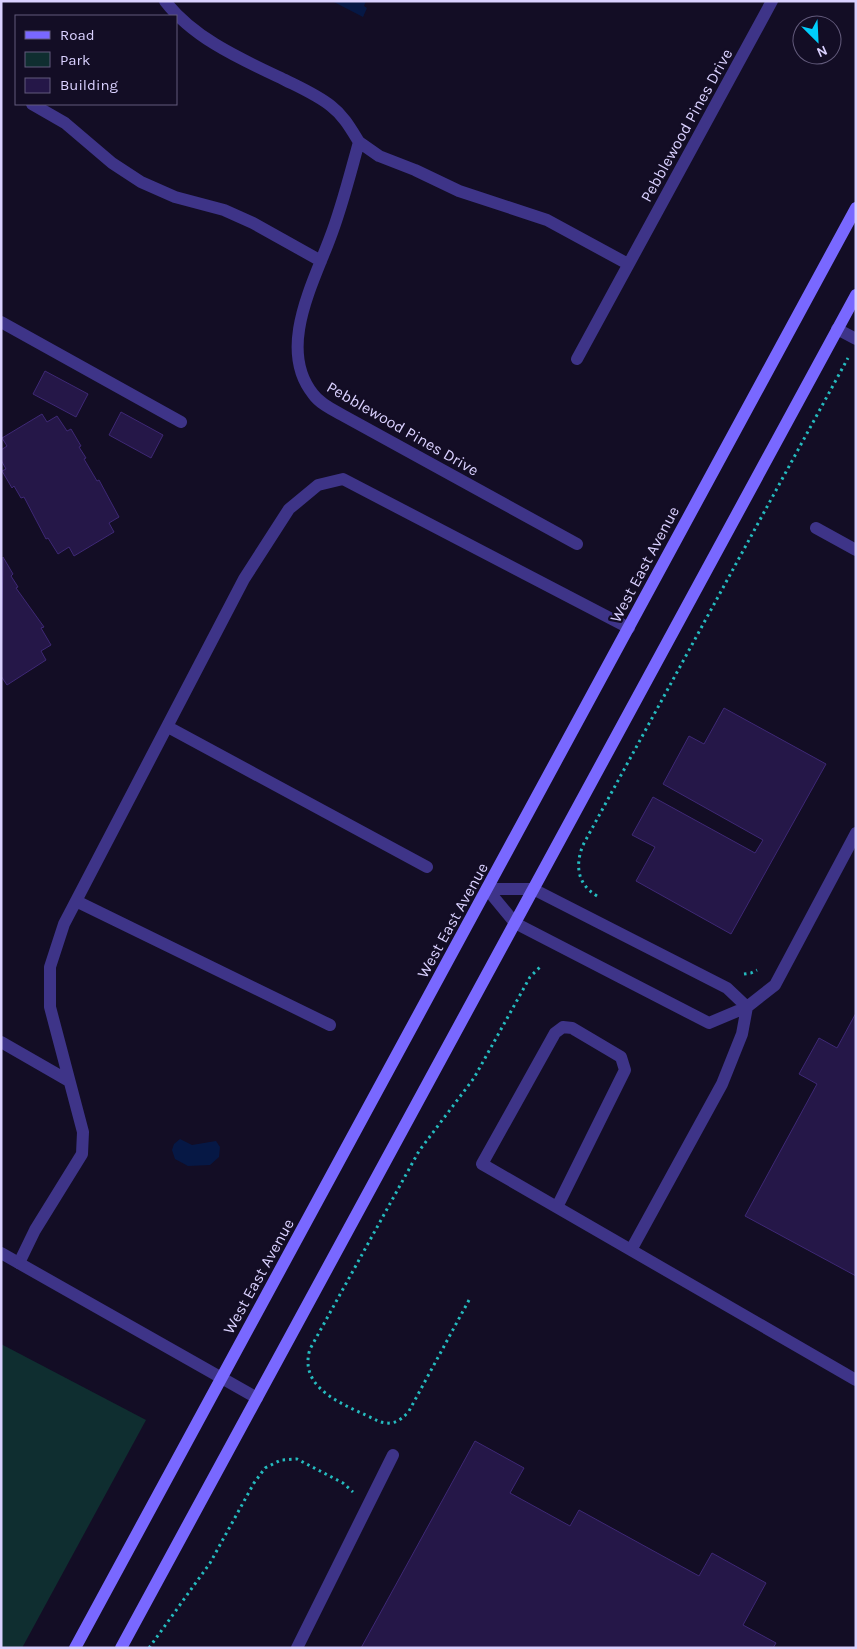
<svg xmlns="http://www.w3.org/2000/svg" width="857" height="1649" font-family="Karla,sans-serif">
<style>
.green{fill:#0f2e30}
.water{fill:#061845}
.building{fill:#251748;stroke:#3e2875}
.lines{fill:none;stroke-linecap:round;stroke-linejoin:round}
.path{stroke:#25bbbf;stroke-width:3;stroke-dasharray:2.5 4;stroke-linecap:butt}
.lane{stroke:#3e3488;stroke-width:12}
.street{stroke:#3e3488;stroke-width:12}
.secondary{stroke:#7968ff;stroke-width:12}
.labels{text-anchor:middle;stroke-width:4.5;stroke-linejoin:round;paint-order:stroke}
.street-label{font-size:16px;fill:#dad1ff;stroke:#130d25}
</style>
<rect width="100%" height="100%" fill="#130d25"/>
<path class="green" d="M1,1344L146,1420L22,1648H1Z"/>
<path class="water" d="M332,1H366L364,6L367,8L363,17Z
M180,1139L192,1145L216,1141L220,1147L219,1157L210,1165L188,1166L175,1159L172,1150L174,1144Z"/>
<path class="building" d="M45,371L88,394L76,417L33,394Z
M121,412L163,435L151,458L109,435Z
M42,414L47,422L57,416L67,431L71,429L81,446L79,447L86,458L84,459L97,481L99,480L119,517L109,523L114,532L74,556L69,547L58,554L48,538L46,539L24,497L21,498L14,486L12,488L2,471L6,469L1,460V450L7,446L2,438Z
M3,557L13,574L11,576L18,587L16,588L44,627L41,628L51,645L41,651L46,660L7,685L1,676Z
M724,708L826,764L731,934L636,881L655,847L632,835L653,797L755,853L763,840L663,784L689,736L704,744Z
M856,1013V1276L745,1216L817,1084L799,1074L819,1038L837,1048Z
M475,1441L524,1468L510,1493L570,1526L579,1510L699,1576L712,1553L766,1583L743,1625L776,1643L773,1648H361Z"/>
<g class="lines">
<path class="path" d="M597,896C577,884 575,865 583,845L848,358
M744,974L751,973L757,970
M469,1300L409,1411C400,1422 391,1426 378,1421C349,1406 297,1391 310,1349L419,1151L474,1078L530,977L541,966
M149,1648L210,1563L254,1483L265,1468L281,1460L297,1459L343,1483L353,1492"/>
<path class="lane" d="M165,1C194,39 243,60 285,80C301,88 317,95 331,106C344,116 351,129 359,142C350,174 342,207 330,238C313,284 277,349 313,394C320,404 333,410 344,416L577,544
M32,104L65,123L112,163L141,182L175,197L224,210L253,223L321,261
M359,142L379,156L415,170L459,191L547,220L628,264
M1,322L181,422
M577,359L772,1
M168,727L427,867
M487,889L515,923L709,1023L747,1007L775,985L856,833
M487,889H533L727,988L747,1007
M76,901L330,1025
M1,1042L69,1081
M557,1207L625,1070L621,1057L572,1028L563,1027L555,1033L482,1164L856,1380
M631,1250L722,1084L742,1034L747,1007
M19,1263L35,1230L82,1154L83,1132L50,1007V967L64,924L244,579L289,509L318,485L343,479L629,628
M297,1648L393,1455"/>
<path class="street" d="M837,329L856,339
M816,528L856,550
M1,1253L257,1398"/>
<path class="secondary" d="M75,1648L856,208
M121,1648L856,295"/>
</g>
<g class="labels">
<g class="street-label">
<text transform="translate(686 125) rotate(-61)" y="6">Pebblewood Pines Drive</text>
<text transform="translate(403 428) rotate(30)" y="6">Pebblewood Pines Drive</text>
<text transform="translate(644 564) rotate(-62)" y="6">West East Avenue</text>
<text transform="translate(452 920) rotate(-61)" y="6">West East Avenue</text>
<text transform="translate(258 1276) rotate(-61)" y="6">West East Avenue</text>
</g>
</g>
<rect width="857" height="1649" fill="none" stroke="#dad1ff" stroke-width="5"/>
<rect x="15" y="15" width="162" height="90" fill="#130d25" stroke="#635b7c"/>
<rect x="25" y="31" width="25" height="8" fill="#7968ff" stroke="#635b7c"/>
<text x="60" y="40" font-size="15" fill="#dad1ff">Road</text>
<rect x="25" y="52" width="25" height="15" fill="#0f2e30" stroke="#635b7c"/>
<text x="60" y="65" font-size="15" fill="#dad1ff">Park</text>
<rect x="25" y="78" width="25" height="15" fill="#251748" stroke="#635b7c"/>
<text x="60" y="90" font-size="15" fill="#dad1ff">Building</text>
<g transform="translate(817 40) rotate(156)"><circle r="24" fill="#130d25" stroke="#635b7c"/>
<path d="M0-4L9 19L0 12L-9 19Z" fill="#00cefc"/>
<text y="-8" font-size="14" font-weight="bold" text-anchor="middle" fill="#dad1ff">N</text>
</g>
</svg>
